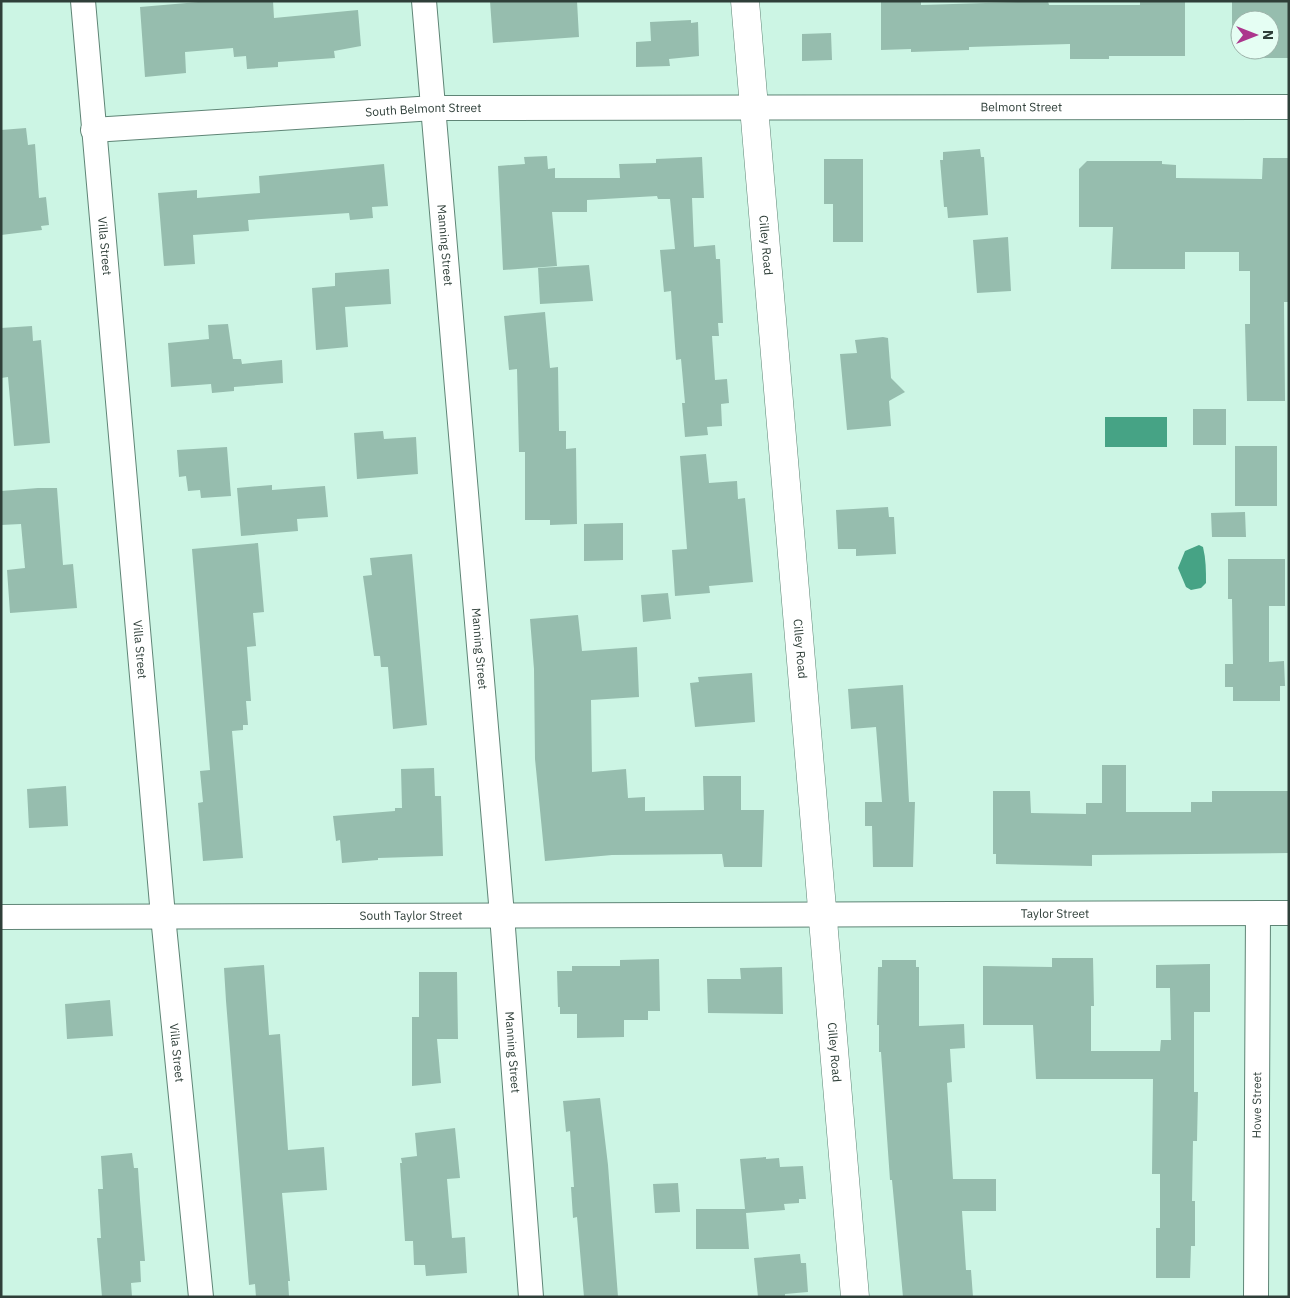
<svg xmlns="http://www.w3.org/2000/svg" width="1290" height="1298" font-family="'IBM Plex Sans',sans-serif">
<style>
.water{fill:#46a385}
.building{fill:#96bdae}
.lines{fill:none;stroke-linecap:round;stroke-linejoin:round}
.minor-casing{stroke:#5f8576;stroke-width:26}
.tertiary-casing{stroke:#5f8576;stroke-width:29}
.minor{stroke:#fff;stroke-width:24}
.tertiary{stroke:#fff;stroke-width:28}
.labels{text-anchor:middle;stroke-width:4;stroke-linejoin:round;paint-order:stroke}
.street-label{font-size:12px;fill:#2f3f39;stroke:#e5fef3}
</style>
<rect width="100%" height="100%" fill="#ccf5e4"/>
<path class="water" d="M1105,417H1167V447H1105Z
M1199,545L1203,547C1206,559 1206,571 1206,583L1201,588L1191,590L1186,587L1178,568L1185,551Z"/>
<path class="building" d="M210,1H273L274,18L358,10L361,46L334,51L335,58L278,62V67L247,69L246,56L234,57L233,48L185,52L186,73L145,77L140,7Z
M490,1H577L579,37L493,43Z
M881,1H921V5L1048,1L1049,5H1140V1H1185V56H1109V59H1070V44L969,47V50L911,52V49L881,50Z
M1232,1L1289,2V58H1262V50H1270V20H1240V33H1232Z
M691,20V23L698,22L699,56L669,59L670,66L636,67V42L651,41L650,22Z
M831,33L832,60L802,61V34Z
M26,128L28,145L35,144L39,198L46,197L49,225L41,226L42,230L1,235V130Z
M980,149L981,157H984L988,215L948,218L947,207H944L940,160H943V152Z
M547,156L548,169L555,168V178H620L619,164L656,163V159L702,157L704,198H692L694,247L715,245L716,259H720L723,323H718L719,336H712L715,380L727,379L729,403L721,404L722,426L707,427L708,435L685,437L682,403H685L681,359L676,360L671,291L664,292L660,250L675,249L670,199H658L657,196L587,200V212H552L557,266L503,270L498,166L525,164L524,157Z
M1263,158H1289V302H1284L1285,401H1247L1245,324H1250V271H1239V252H1185V269H1111L1113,227H1079V169L1087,161H1162V164L1176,165V178L1262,179Z
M824,159H863V242H833V204H824Z
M384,164L388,206L372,207L373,218L350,220L349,213L248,220L249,231L193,235L195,264L164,266L158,193L197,190V198L260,193L259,176Z
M1008,237L1011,291L977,293L973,240Z
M589,265L593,301L540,304L538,268Z
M389,269L391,304L345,307L348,347L316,350L312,288L335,286V273Z
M545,312L550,368L558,367L559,431H566V449L576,448L577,524L550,525V520H525V452H519L517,369L509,370L504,316Z
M228,324L233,359H241L242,364L282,360L283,383L234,387V391L212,393L211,384L171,387L168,343L209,339L208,325Z
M32,326L33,341L41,340L50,443L14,446L8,377L1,378V328Z
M883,337L888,338L891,378L905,392L889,401L891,426L847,430L840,354L857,353L855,340Z
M1193,409H1226V445H1193Z
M383,431L384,439L416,437L418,474L357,479L354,433Z
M1235,446H1277V506H1235Z
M227,447L231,496L201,498L200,490L188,491L186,476L179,477L177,450Z
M706,454L709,483L737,481L738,499L745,498L753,582L709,586L710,593L675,596L672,550L687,549L680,456Z
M272,485V490L325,486L328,517L297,519L298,531L241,536L237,488Z
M38,488H57L63,565L73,564L77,608L10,613L7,570L25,568L21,524L1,525V491Z
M888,507L889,517H894L896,554L856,556V549H838L836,510Z
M1245,512L1246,537H1212L1211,513Z
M623,523V560L584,561V524Z
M258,543L264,612L253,613L256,646L247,647L251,701H246L248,725H243V730L232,731L243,858L203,861L198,803L203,802L200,771L210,770L192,549Z
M412,554L427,725L393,729L388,667H381L380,656H374L363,576L372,575L370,558Z
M1228,559H1285V606H1269V662L1284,661L1285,686H1280V701H1233V687H1225V664H1233L1232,599H1228Z
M668,593L671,619L643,622L641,595Z
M578,615L582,651L637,647L639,697L591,700L592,772L626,769L628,798L645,797V811L704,810L703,776H741V810H764L762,867H724L722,854L612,855L545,861L535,759L534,669L530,619Z
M752,673L755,722L695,727L690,683L699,682L698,677Z
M903,685L909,802H915L913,867H873L872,826H865V802H882L876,727L851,729L848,689Z
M1102,765H1126V812H1191V802H1212V791H1289V853L1092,855V866L996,864V854H993V791H1030L1031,813L1086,814V803H1102Z
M434,768L435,796H441L443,856L378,858V860L342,863L340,840L336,841L333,816L395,811V808H402L401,769Z
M66,786L68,826L29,828L27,789Z
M1052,958H1093L1094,1006H1091V1051H1160L1161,1040H1171L1170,988H1156V965L1210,964V1012H1194V1092H1198L1197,1141H1193L1192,1201H1195V1246H1191L1190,1278H1156V1228H1160V1174H1152L1153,1079H1036L1033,1025H983V966L1052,967Z
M659,959L660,1011H648V1020H624V1037L577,1038V1014H560V1007H558L557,971H572V966H620V960Z
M882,960H916V967H919V1026L964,1024L965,1048L950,1049L952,1082L947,1083L953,1179H996V1211H962L966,1270H971L973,1297H903L892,1180H890L881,1052H879V1025H877L878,967H882Z
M264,965L269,1035L280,1034L288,1150L324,1147L327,1190L282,1193L290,1281H288L289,1296L286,1297H256L255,1284L249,1285L226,1001L224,968Z
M782,967L783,1014L708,1013L707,979H741L740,968Z
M419,972H457L458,1039H437L441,1083L412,1086V1017H419Z
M110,1000L113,1036L67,1039L65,1004Z
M600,1098L608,1165L618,1297H584L577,1217L573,1218L571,1187H574L570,1131L566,1132L563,1101Z
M455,1128L460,1178L447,1179L452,1238L465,1237L467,1273L426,1276L425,1265H414L413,1241H405L400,1163H402L401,1158L417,1156L415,1133Z
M132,1153L134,1168H138L140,1200L145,1261H140L141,1282L131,1283L132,1297H102L97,1238H101L98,1189H103L101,1156Z
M766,1157V1159L779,1158L780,1167L803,1166L806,1199H799V1203L784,1204L785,1210L746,1213L749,1249H696V1209H745L740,1159Z
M678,1183L680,1212L655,1213L653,1184Z
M800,1254L801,1263H806L808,1292L785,1294V1297H758L754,1258Z"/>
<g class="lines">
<g class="minor-casing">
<g id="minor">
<path id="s1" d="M83,1L163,916L201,1297"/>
<path id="s2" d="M424,1L502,915L531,1297"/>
<path id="s3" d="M93,130L434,108L1289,107"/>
<path id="s4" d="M1,917L1289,913"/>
<path id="s5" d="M1256,1297L1258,913"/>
</g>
</g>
<g class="tertiary-casing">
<g id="tertiary">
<path id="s6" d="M745,1L855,1297"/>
</g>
</g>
<use href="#minor" class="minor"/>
<use href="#tertiary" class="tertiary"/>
</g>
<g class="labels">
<g class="street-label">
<text dy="4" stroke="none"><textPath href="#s3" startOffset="929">Belmont Street</textPath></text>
<text dy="4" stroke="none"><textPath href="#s3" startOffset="331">South Belmont Street</textPath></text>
<text dy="4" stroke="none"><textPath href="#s2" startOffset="245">Manning Street</textPath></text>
<text dy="4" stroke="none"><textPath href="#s6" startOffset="245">Cilley Road</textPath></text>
<text dy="4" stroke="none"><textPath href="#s1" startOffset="246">Villa Street</textPath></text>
<text dy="4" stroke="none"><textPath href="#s1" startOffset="651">Villa Street</textPath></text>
<text dy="4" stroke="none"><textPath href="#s2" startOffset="650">Manning Street</textPath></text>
<text dy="4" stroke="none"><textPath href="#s6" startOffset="650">Cilley Road</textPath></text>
<text dy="4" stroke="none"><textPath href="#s4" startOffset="1054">Taylor Street</textPath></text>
<text dy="4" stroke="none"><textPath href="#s4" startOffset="410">South Taylor Street</textPath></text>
<text dy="4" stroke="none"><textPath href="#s1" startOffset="1056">Villa Street</textPath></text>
<text dy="4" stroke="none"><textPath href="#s2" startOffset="1055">Manning Street</textPath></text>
<text dy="4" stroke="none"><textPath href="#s6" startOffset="1055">Cilley Road</textPath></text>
<text dy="4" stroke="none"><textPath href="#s5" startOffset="192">Howe Street</textPath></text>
</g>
</g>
<rect width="1290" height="1298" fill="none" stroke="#2f3f39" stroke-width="5"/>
<g transform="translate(1255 35) rotate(90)"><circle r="24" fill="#e5fef3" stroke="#9cb2a9"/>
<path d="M0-4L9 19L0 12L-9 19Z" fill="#ac368d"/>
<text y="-8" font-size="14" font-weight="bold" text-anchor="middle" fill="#2f3f39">N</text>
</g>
</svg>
